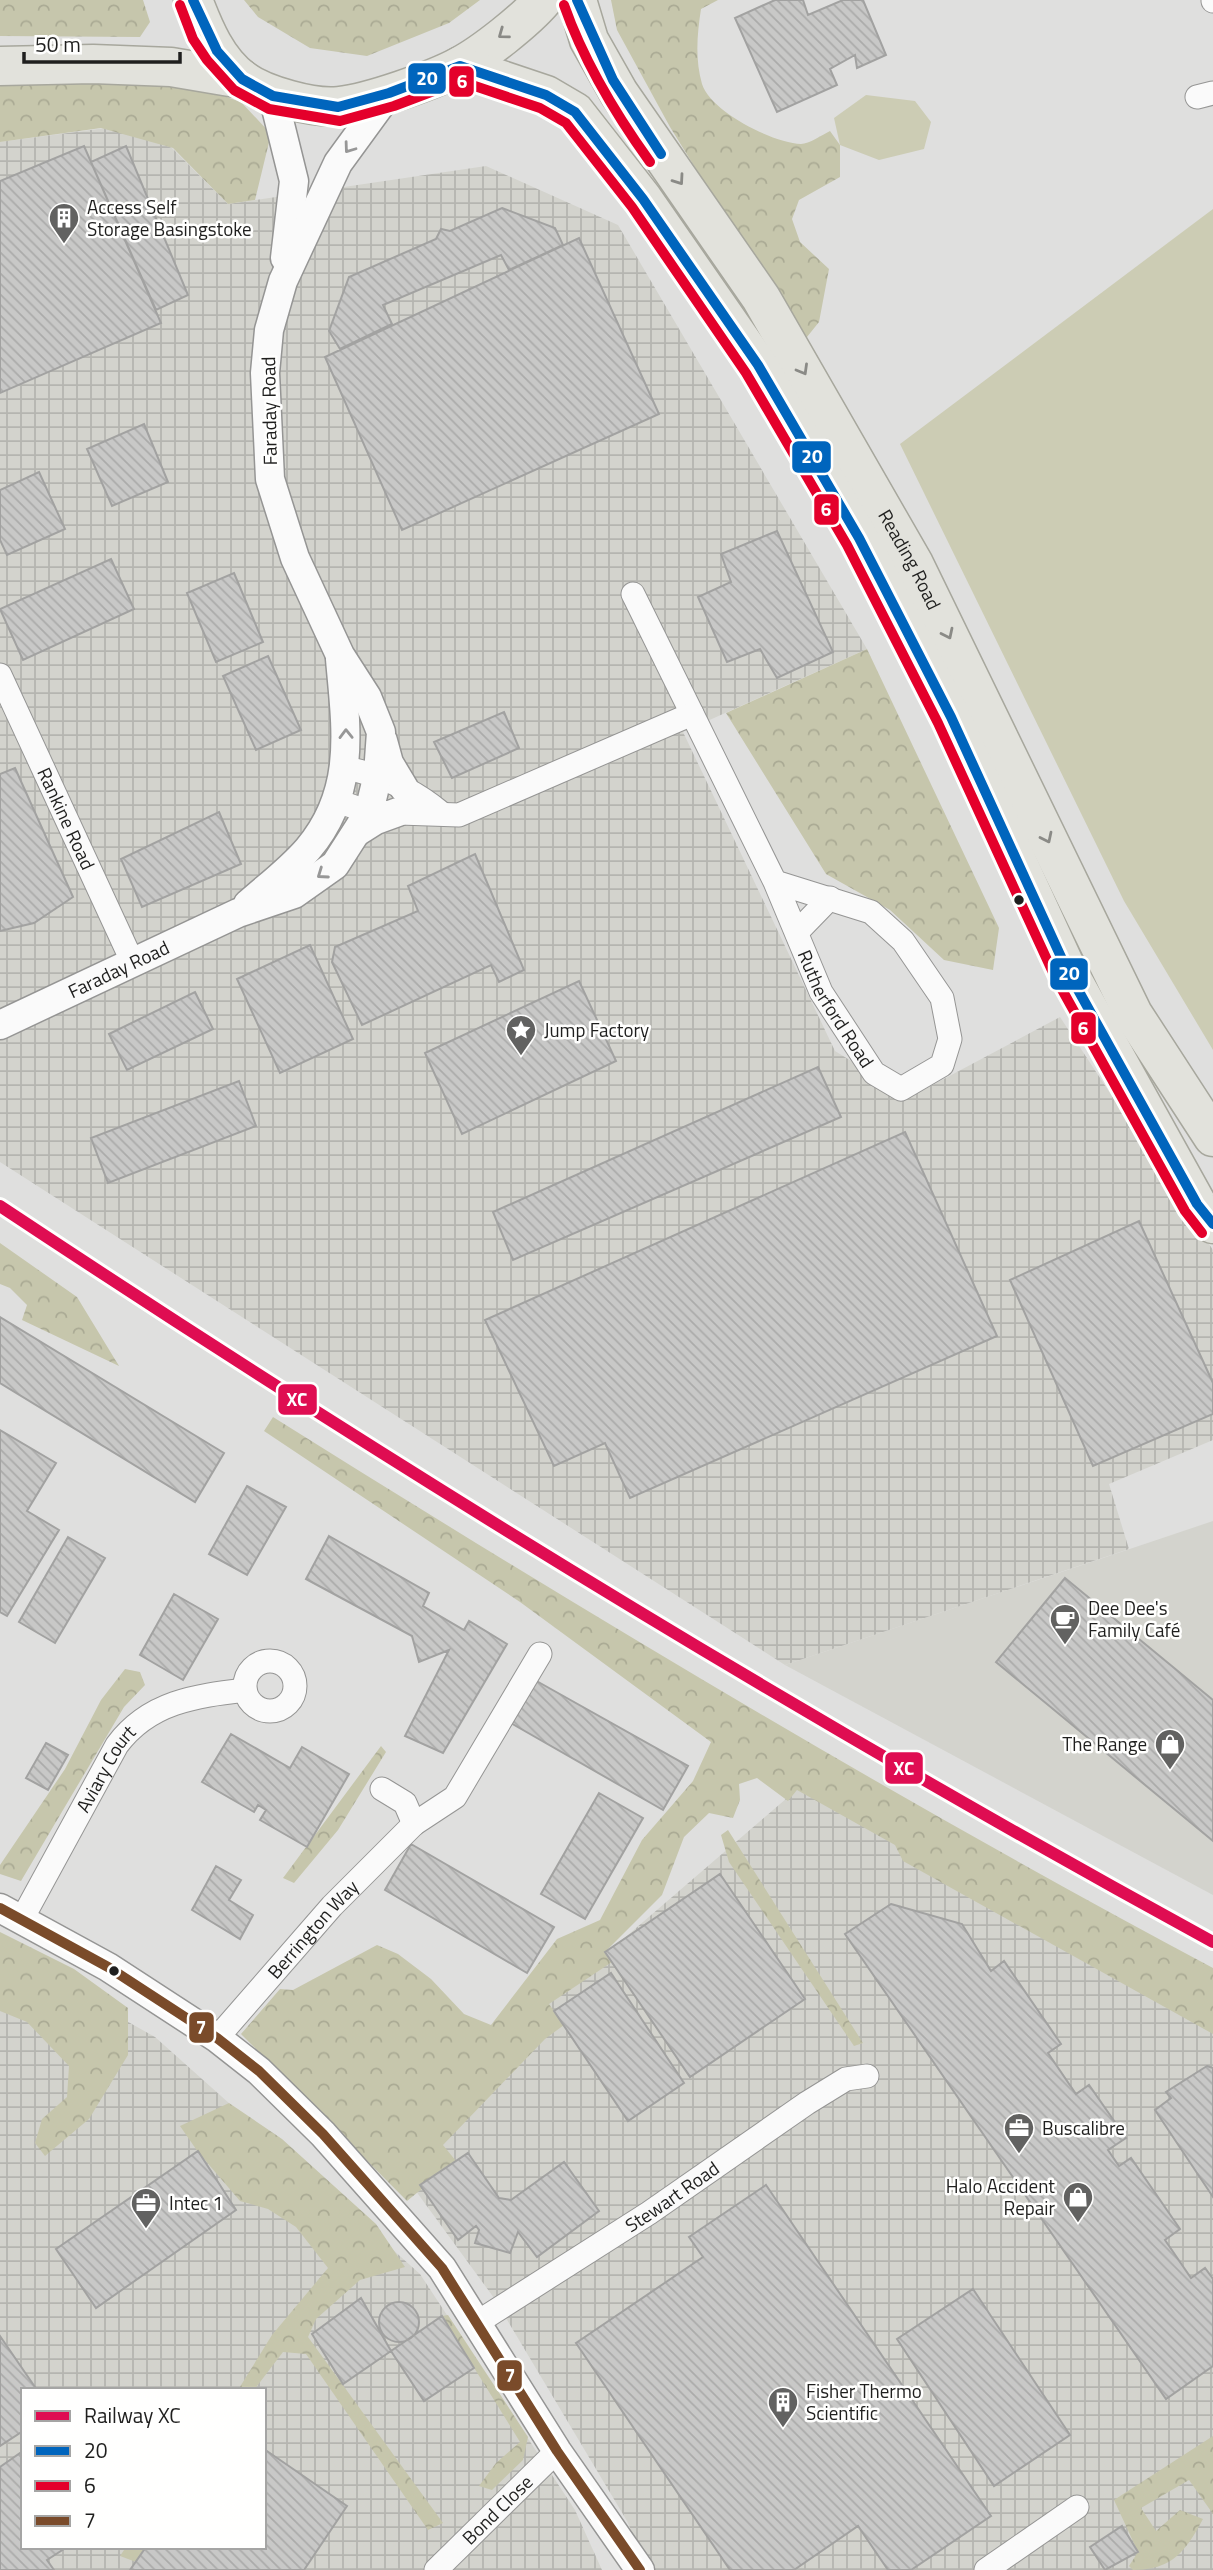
<svg xmlns="http://www.w3.org/2000/svg" width="1213" height="2570" font-family="'Titillium Web',sans-serif">
<style>
.built{fill:#d3d3cd}
.industrial{fill:url(#industrial-grid);fill-rule:evenodd}
.forest{fill:url(#forest-crowns)}
.green{fill:#ccccb4}
.building{fill:url(#building-back-hatch);stroke:#a2a2a1;stroke-width:2}
.lines{fill:none;stroke-linecap:round;stroke-linejoin:round}
.minor-casing{stroke:#959594;stroke-width:25}
.tertiary-casing{stroke:#959594;stroke-width:31}
.trunk-casing{stroke:#a7a79d;stroke-width:41}
.minor{stroke:#fafafa;stroke-width:23}
.tertiary{stroke:#fafafa;stroke-width:28}
.trunk{stroke:#e2e2dc;stroke-width:38}
.bus-1-casing{stroke:#fffffe;stroke-width:16}
.bus-2-casing{stroke:#fffffe;stroke-width:16}
.bus-3-casing{stroke:#fffffe;stroke-width:16}
.bus-1{stroke:#0065bd;stroke-width:10}
.bus-2{stroke:#e4002b;stroke-width:10}
.bus-3{stroke:#7a4b2a;stroke-width:10}
.rail-1-casing{stroke:#fffffe;stroke-width:18}
.rail-1{stroke:#df0d52;stroke-width:12}
.oneway{stroke:#8a8a86}
.oneway2{stroke:#979797}
.bus-dot{fill:#1f1f1e;stroke:#fffffe;stroke-width:2.5}
.labels{text-anchor:middle;stroke-width:5;stroke-linejoin:round;paint-order:stroke}
.poi-label{font-size:19px;fill:#1f1f1e;stroke:#fffffe;text-anchor:start}
.street-label{font-size:19px;fill:#1f1f1e;stroke:#fffffe}
.line-badge{stroke:#fffffe;stroke-width:2.5}
.badge-label{font-size:19px;text-anchor:middle;font-weight:bold;fill:#fff}
</style>
<defs>
<pattern id="industrial-grid" width="8" height="8" patternUnits="userSpaceOnUse" patternTransform="scale(1.75)"><rect width="8" height="8" fill="#d3d3cd"/><path d="M0 4h8M4 0v8" fill="none" stroke="#b5b5b0"/></pattern>
<pattern id="forest-crowns" width="20" height="18" patternUnits="userSpaceOnUse" patternTransform="scale(1.75)"><rect width="20" height="18" fill="#c6c6ac"/><path d="M2 6a3 3 0 1 1 6 0M12 15a3 3 0 1 1 6 0" fill="none" stroke="#aaaa94"/></pattern>
<pattern id="building-back-hatch" width="6" height="6" patternUnits="userSpaceOnUse" patternTransform="scale(1.75)"><rect width="6" height="6" fill="#c8c8c7"/><path d="M-1 5l2 2M0 0l6 6M5-1l2 2" fill="none" stroke="#ababaa"/></pattern>
</defs>
<rect width="100%" height="100%" fill="#dfdfde"/>
<path class="built" d="M1213,1521V1895L785,1665Z"/>
<path class="industrial" d="M113,127L172,148L228,204L486,166L618,225L867,649L683,732L835,1051L910,1097L1060,1017L1213,1250V1440L1109,1484L1129,1549L785,1665L0,1162V142Z
M816,1773L1213,1991V2570H648L627,2521L494,2298L383,2146Z
M0,1950L155,2037L420,2274L575,2510L602,2570H0ZM23,2390H264V2547H23Z"/>
<path class="forest" d="M0,0H143L150,22L140,37L0,36Z
M244,0H480L449,23L367,56L310,48L258,17Z
M611,0H718L701,9C697,35 695,59 702,84C711,112 773,143 801,144C809,144 822,135 830,131L840,145V177L799,200L792,219L800,242L829,269L819,322L803,342L670,127L617,30Z
M174,79L241,102L271,134L255,200L228,204L173,148L101,128L0,142V81Z
M867,649L999,928L993,970L944,960L890,910L826,874L726,713Z
M0,1243L77,1297L119,1366L22,1320L27,1305L10,1288L0,1284Z
M273,1417C581,1610 892,1797 1213,1968V2034L903,1861L895,1845L797,1790L788,1801L757,1778L739,1784L740,1800L733,1818L709,1813L684,1837L662,1895L605,1952L612,1962L549,2004L564,2025L545,2039L443,2145L456,2161L407,2201L241,2034L280,1989L293,1990L377,1945L398,1954L431,1979L464,2014L491,2025L557,1939L600,1920L642,1840L693,1781L711,1742L520,1602L264,1431Z
M125,1669L140,1672L145,1685L124,1707L21,1881L0,1874V1865L65,1769L101,1700Z
M381,1746L386,1752L338,1830L294,1883L283,1878Z
M728,1830L863,2043L854,2046L729,1862L721,1835Z
M0,1932L74,1969L128,2008V2055L89,2119L45,2156L35,2143L42,2119L67,2097L69,2066L27,2022L0,2011Z
M229,2103L282,2139L376,2224L405,2267L360,2280L316,2319L308,2337L443,2523L428,2530L306,2354L283,2352L254,2390H238L272,2335L328,2268L296,2227L268,2209L240,2201L198,2152L180,2126Z
M448,2315L528,2437L523,2460L492,2490L479,2486L496,2463L520,2442L442,2316Z
M1213,2436V2514L1189,2480L1141,2508L1156,2531L1180,2510L1203,2519C1186,2551 1172,2570 1133,2570L1129,2566L1138,2552L1114,2500Z
M126,2547H146L136,2562L120,2556Z"/>
<path class="green" d="M866,95L915,101L931,122L924,149L879,160L840,145L834,118Z
M1213,209V1050L1124,901L900,444Z"/>
<path class="building" d="M775,0H803L808,15L843,0H863L886,55L857,68L855,55L830,69L837,85L777,112L735,18Z
M84,146L161,323L0,393V181Z
M126,146L188,295L156,310L91,162Z
M502,208L555,228L563,245L509,270L501,255L383,305L392,324L340,349L329,331L349,277L436,239L441,229L450,231Z
M579,238L659,414L402,530L325,357Z
M144,424L168,482L112,506L87,449Z
M39,472L65,529L7,555L0,540V490Z
M777,531L833,652L777,678L760,649L727,662L698,597L731,582L721,554Z
M111,559L134,609L23,660L0,609Z
M234,573L263,642L216,662L187,593Z
M268,656L301,730L256,750L223,676Z
M504,712L519,748L452,778L434,742Z
M15,768L73,897L34,923L0,931V774Z
M219,812L241,864L142,907L121,859Z
M475,854L524,970L499,982L491,965L362,1025L332,962L335,947L418,911L408,886Z
M310,945L353,1039L280,1073L237,979Z
M579,981L616,1061L462,1134L425,1053Z
M195,992L213,1029L127,1070L109,1034Z
M818,1067L841,1117L513,1260L493,1212Z
M239,1081L256,1126L108,1183L91,1138Z
M905,1132L997,1336L630,1498L605,1443L554,1466L485,1320Z
M1139,1221L1213,1383V1414L1093,1466L1010,1280Z
M0,1317L224,1453L195,1502L0,1383Z
M0,1430L56,1463L27,1511L59,1530L7,1616L0,1612Z
M247,1486L286,1507L247,1575L209,1554Z
M329,1536L429,1593L423,1606L464,1630L469,1621L507,1644L443,1753L405,1736L449,1650L419,1662L412,1636L306,1579Z
M68,1537L105,1558L55,1643L19,1622Z
M1065,1578L1213,1700V1841L996,1662Z
M174,1594L218,1619L183,1680L140,1655Z
M533,1679L688,1766L663,1810L509,1722Z
M231,1734L290,1768L302,1747L349,1774L307,1847L260,1820L266,1810L258,1805L254,1812L202,1782Z
M46,1743L68,1755L48,1790L26,1778Z
M599,1793L643,1818L585,1919L541,1894Z
M411,1844L554,1927L527,1973L385,1890Z
M216,1866L241,1880L229,1900L253,1915L240,1939L192,1910Z
M720,1874L805,1999L690,2077L605,1952Z
M891,1904L962,1924L991,1971L1004,1961L1061,2044L1048,2053L1076,2094L1089,2085L1126,2138L1108,2150L1119,2166L1131,2158L1180,2229L1165,2240L1191,2278L1205,2268L1213,2279V2366L1166,2399L845,1934Z
M611,1973L684,2083L628,2121L554,2011Z
M1207,2066L1213,2068V2197L1155,2110L1171,2098L1166,2092Z
M198,2151L236,2210L96,2308L56,2249Z
M468,2153L499,2198L511,2200L564,2162L599,2211L537,2257L518,2232L510,2253L475,2243L479,2230L476,2226L458,2240L420,2185Z
M766,2185L991,2516L911,2570H888L858,2526L794,2570H730L576,2343L703,2257L689,2237Z
M973,2289L1070,2435L994,2486L897,2339Z
M361,2298L391,2351L343,2384L312,2334Z
M379 2322a20 20 0 1 1 40 0a20 20 0 1 1-40 0Z
M442,2316L474,2368L424,2401L391,2351Z
M0,2336L37,2390H23V2431L0,2446Z
M264,2449L347,2506L304,2570H130L146,2547H264Z
M23,2451V2547H67L47,2560L54,2570H0V2467Z
M1122,2526L1138,2552L1105,2570L1090,2547Z"/>
<g class="lines">
<g class="minor-casing">
<g id="minor">
<path d="M1213,0V1"/>
<path d="M1197,97L1213,93"/>
<path id="s1" d="M633,594L775,882L821,992L874,1073L901,1089L942,1065L950,1039L942,998L903,941L871,912L775,882"/>
<path id="s2" d="M0,675L132,961"/>
<path d="M346,768C381,775 411,788 440,812"/>
<path d="M337,801L369,812L459,815L692,714"/>
<path d="M797,932L830,898"/>
<circle cx="270" cy="1686" r="25"/>
<path d="M382,1789L405,1803L414,1824"/>
<path id="s3" d="M22,1919L117,1745C149,1702 195,1696 245,1690"/>
<path id="s4" d="M217,2038L332,1906L414,1824L455,1797L540,1654"/>
<path id="s5" d="M478,2322L649,2213L807,2103L846,2079L867,2076"/>
<path id="s6" d="M436,2570L557,2451"/>
<path d="M986,2570L1077,2507"/>
</g>
</g>
<g class="tertiary-casing">
<g id="tertiary">
<path d="M273,96L294,181L285,258"/>
<path d="M383,741L389,763L404,788"/>
<path d="M357,832L376,820L398,812"/>
<path d="M248,904C267,887 290,870 308,849C357,791 346,728 340,659"/>
<path id="s7" d="M0,1025L238,913L294,894L335,865L369,812L378,774L381,732L367,697L340,655L295,558L270,479L265,373L269,330L283,281L338,163L389,93"/>
<path d="M0,1908L108,1967L217,2038L259,2071L323,2134L442,2268L557,2451L640,2570"/>
</g>
</g>
<g class="trunk-casing">
<g id="trunk">
<path d="M193,0C204,29 217,61 243,80C264,95 313,109 339,106C369,103 434,80 460,66C483,54 526,20 543,0"/>
<path id="s8" d="M577,0L589,40L619,93L761,298L914,564L1133,1014L1213,1137"/>
<path d="M0,66L93,64L171,67L242,79"/>
<path d="M460,66L546,95L575,112L643,199L758,365L859,538L951,717L1067,970L1197,1204L1213,1224"/>
</g>
</g>
<use href="#minor" class="minor"/>
<use href="#tertiary" class="tertiary"/>
<use href="#trunk" class="trunk"/>
<g class="bus-1-casing">
<path id="bus-1" d="M193,0L217,51L242,79L273,96L338,107L389,93L460,66L546,95L575,112L643,199L758,365L859,538L951,717L1067,970L1197,1204L1213,1224
M577,0L613,80L661,154"/>
</g>
<g class="bus-2-casing">
<path id="bus-2" d="M180,5L193,39L207,60L234,90L269,109L340,121L394,106L460,81L540,108L566,123L632,207L746,373L847,545L938,723L1055,977L1185,1211L1202,1233
M564,5C584,62 614,112 650,162"/>
</g>
<g class="bus-3-casing">
<path id="bus-3" d="M0,1908L108,1967L217,2038L259,2071L323,2134L442,2268L557,2451L640,2570"/>
</g>
<use href="#bus-1" class="bus-1"/>
<use href="#bus-2" class="bus-2"/>
<use href="#bus-3" class="bus-3"/>
<g class="rail-1-casing">
<path id="rail-1" d="M0,1206C395,1468 797,1715 1213,1942"/>
</g>
<use href="#rail-1" class="rail-1"/>
</g>
<defs><path id="oneway-chevron" d="M-2-3.5L2.5 0L-2 3.5" fill="none" stroke-width="1.6" stroke-linecap="round" stroke-linejoin="round" transform="scale(1.75)"/></defs>
<g class="oneway">
<use href="#oneway-chevron" transform="translate(503 34) rotate(144)"/>
<use href="#oneway-chevron" transform="translate(679 180) rotate(55)"/>
<use href="#oneway-chevron" transform="translate(803 370) rotate(60)"/>
<use href="#oneway-chevron" transform="translate(948 634) rotate(64)"/>
<use href="#oneway-chevron" transform="translate(1047 838) rotate(64)"/>
</g>
<g class="oneway2">
<use href="#oneway-chevron" transform="translate(349 148) rotate(126)"/>
<use href="#oneway-chevron" transform="translate(346 734) rotate(-91)"/>
<use href="#oneway-chevron" transform="translate(322 874) rotate(145)"/>
</g>
<defs>
<g id="building-pin" transform="scale(1.575)"><path d="M0 17L-7.5 6A9.5 9.5 0 1 1 7.5 6Z" fill="#626261" stroke="#fffffe"/><path d="M-4-6H4V6H1V3H-1V6H-4ZM-2.5-4.3h1.7v1.8h-1.7ZM.8-4.3h1.7v1.8H.8ZM-2.5-1h1.7V.8h-1.7ZM.8-1h1.7V.8H.8Z" fill="#fff"/></g>
<g id="sight-pin" transform="scale(1.575)"><path d="M0 17L-7.5 6A9.5 9.5 0 1 1 7.5 6Z" fill="#626261" stroke="#fffffe"/><path d="M0-6L1.8-2.2L6-1.7L2.9 1.2L3.7 5.4L0 3.3L-3.7 5.4L-2.9 1.2L-6-1.7L-1.8-2.2Z" fill="#fff"/></g>
<g id="cafe-pin" transform="scale(1.575)"><path d="M0 17L-7.5 6A9.5 9.5 0 1 1 7.5 6Z" fill="#626261" stroke="#fffffe"/><path d="M-5.5-4.5H6V0H3Q3 3.5 0 3.5H-2.5Q-5.5 3.5-5.5 0ZM3-3.2v2h1.7v-2ZM-6 4.5H4V6H-6Z" fill="#fff"/></g>
<g id="shop-pin" transform="scale(1.575)"><path d="M0 17L-7.5 6A9.5 9.5 0 1 1 7.5 6Z" fill="#626261" stroke="#fffffe"/><path d="M-5-2.5h2.3a2.7 3.5 0 0 1 5.4 0H5L5.5 6h-11ZM-1.5-2.5h3a1.5 2.3 0 0 0-3 0Z" fill="#fff"/></g>
<g id="office-pin" transform="scale(1.575)"><path d="M0 17L-7.5 6A9.5 9.5 0 1 1 7.5 6Z" fill="#626261" stroke="#fffffe"/><path d="M-6-3h4V-5.5h4V-3h4V5H-6ZM-1-4.5V-3h2v-1.5ZM-6 0V1H6V0Z" fill="#fff"/></g>
</defs>
<g fill-rule="evenodd">
<use href="#building-pin" x="64" y="218"/>
<use href="#sight-pin" x="521" y="1030"/>
<use href="#cafe-pin" x="1065" y="1619"/>
<use href="#shop-pin" x="1170" y="1744"/>
<use href="#office-pin" x="1019" y="2128"/>
<use href="#shop-pin" x="1078" y="2197"/>
<use href="#office-pin" x="146" y="2203"/>
<use href="#building-pin" x="783" y="2402"/>
</g>
<g class="bus-dot">
<circle cx="1019" cy="900" r="6"/>
<circle cx="114" cy="1971" r="6"/>
</g>
<g class="labels">
<g class="poi-label">
<text x="87" y="214">Access Self<tspan x="87" dy="22">Storage Basingstoke</tspan></text>
<text x="544" y="1037">Jump Factory</text>
<text x="1088" y="1615">Dee Dee's<tspan x="1088" dy="22">Family Café</tspan></text>
<text x="1147" y="1751" text-anchor="end">The Range</text>
<text x="1042" y="2135">Buscalibre</text>
<text x="1055" y="2193" text-anchor="end">Halo Accident<tspan x="1055" dy="22">Repair</tspan></text>
<text x="169" y="2210">Intec 1</text>
<text x="806" y="2398">Fisher Thermo<tspan x="806" dy="22">Scientific</tspan></text>
</g>
<g class="street-label">
<text transform="translate(269 411) rotate(-91)" y="7">Faraday Road</text>
<text dy="7" stroke="none"><textPath href="#s8" startOffset="653">Reading Road</textPath></text>
<text dy="7" stroke="none"><textPath href="#s2" startOffset="158">Rankine Road</textPath></text>
<text dy="7" stroke="none"><textPath href="#s7" startOffset="131">Faraday Road</textPath></text>
<text dy="7" stroke="none"><textPath href="#s1" startOffset="462">Rutherford Road</textPath></text>
<text dy="7" stroke="none"><textPath href="#s3" startOffset="172">Aviary Court</textPath></text>
<text dy="7" stroke="none"><textPath href="#s4" startOffset="145">Berrington Way</textPath></text>
<text dy="7" stroke="none"><textPath href="#s5" startOffset="231">Stewart Road</textPath></text>
<text dy="7" stroke="none"><textPath href="#s6" startOffset="86">Bond Close</textPath></text>
</g>
</g>
<g class="line-badge">
<rect x="407" y="62" width="40" height="33" rx="7" fill="#0065bd"/>
<rect x="448" y="65" width="27" height="33" rx="7" fill="#e4002b"/>
<rect x="791" y="440" width="41" height="34" rx="7" fill="#0065bd"/>
<rect x="813" y="493" width="27" height="33" rx="7" fill="#e4002b"/>
<rect x="1049" y="957" width="40" height="34" rx="7" fill="#0065bd"/>
<rect x="1070" y="1011" width="27" height="34" rx="7" fill="#e4002b"/>
<rect x="277" y="1383" width="41" height="33" rx="7" fill="#df0d52"/>
<rect x="884" y="1751" width="40" height="34" rx="7" fill="#df0d52"/>
<rect x="188" y="2011" width="27" height="33" rx="7" fill="#7a4b2a"/>
<rect x="496" y="2359" width="27" height="33" rx="7" fill="#7a4b2a"/>
</g>
<g class="badge-label">
<text x="427" y="85">20</text>
<text x="462" y="88">6</text>
<text x="812" y="463">20</text>
<text x="826" y="516">6</text>
<text x="1069" y="980">20</text>
<text x="1083" y="1035">6</text>
<text x="297" y="1406">XC</text>
<text x="904" y="1775">XC</text>
<text x="201" y="2034">7</text>
<text x="510" y="2382">7</text>
</g>
<rect x="21" y="2388" width="245" height="161" fill="#fffffe" stroke="#a5a5a4" stroke-width="2"/>
<rect x="35" y="2411" width="35" height="10" fill="#df0d52" stroke="#a5a5a4" stroke-width="2"/>
<text x="84" y="2423" font-size="21" fill="#1f1f1e">Railway XC</text>
<rect x="35" y="2446" width="35" height="10" fill="#0065bd" stroke="#a5a5a4" stroke-width="2"/>
<text x="84" y="2458" font-size="21" fill="#1f1f1e">20</text>
<rect x="35" y="2481" width="35" height="10" fill="#e4002b" stroke="#a5a5a4" stroke-width="2"/>
<text x="84" y="2493" font-size="21" fill="#1f1f1e">6</text>
<rect x="35" y="2516" width="35" height="10" fill="#7a4b2a" stroke="#a5a5a4" stroke-width="2"/>
<text x="84" y="2528" font-size="21" fill="#1f1f1e">7</text>
<path d="M24 52v10h156v-10" fill="none" stroke="#1f1f1e" stroke-width="3.5"/>
<text x="35" y="52" font-size="21" fill="#1f1f1e" stroke="#fffffe" stroke-width="5" paint-order="stroke">50 m</text>
</svg>
